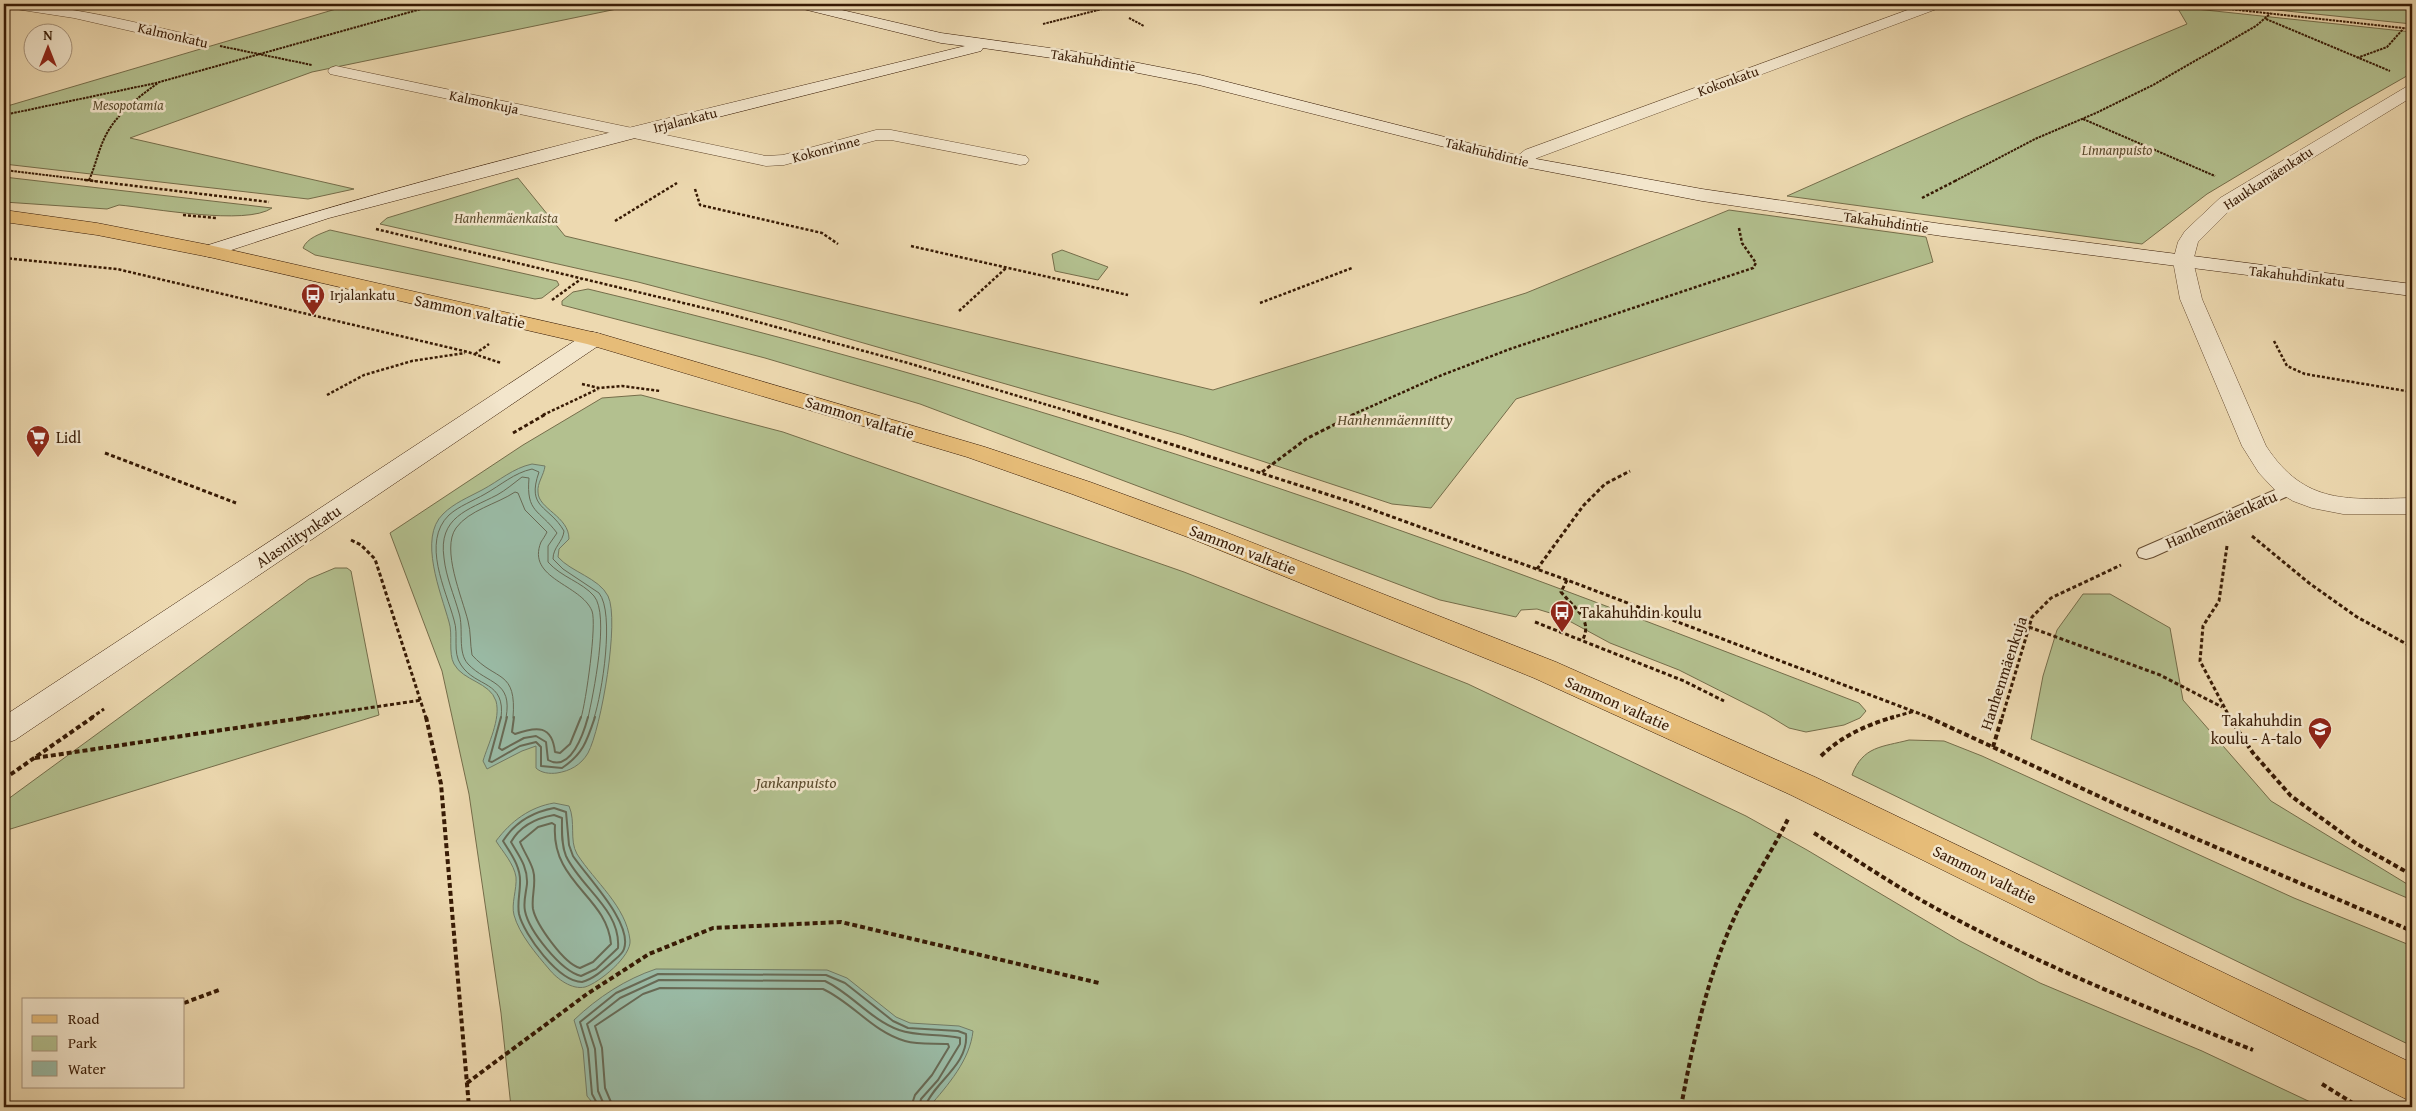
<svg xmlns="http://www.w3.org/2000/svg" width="2416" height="1111" font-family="'Gentium Book Plus',serif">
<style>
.green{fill:#b3c08f;stroke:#756d4a}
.water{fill:#9abba6;stroke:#727b65}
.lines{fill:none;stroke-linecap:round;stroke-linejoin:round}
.shore-far1{stroke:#686a55;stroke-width:1}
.shore{stroke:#686a55;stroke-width:2}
.lane-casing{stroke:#644a2f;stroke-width:2}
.street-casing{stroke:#644a2f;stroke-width:1}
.secondary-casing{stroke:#371a04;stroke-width:1}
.primary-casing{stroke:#371a04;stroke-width:1}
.path-far3{stroke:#371a04;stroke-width:2;stroke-dasharray:2.5 1;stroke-linecap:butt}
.path-far2{stroke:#371a04;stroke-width:2.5;stroke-dasharray:3 2;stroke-linecap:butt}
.path-far1{stroke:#371a04;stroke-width:3;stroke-dasharray:4 2.5;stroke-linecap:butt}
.path{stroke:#371a04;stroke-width:4;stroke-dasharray:5 3;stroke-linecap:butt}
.lane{fill:#f3e6cc;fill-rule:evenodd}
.street{fill:#f3e6cc;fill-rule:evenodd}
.secondary{fill:#f3e6cc;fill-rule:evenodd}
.primary{fill:#e6bc78;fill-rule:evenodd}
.labels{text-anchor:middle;stroke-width:5;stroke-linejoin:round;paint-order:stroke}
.far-street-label{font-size:14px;fill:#371a04;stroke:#f3e6cc}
.far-park-label{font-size:14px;font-style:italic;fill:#5c4c2e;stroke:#f3e6cc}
.far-poi-label{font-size:14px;fill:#371a04;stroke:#f3e6cc;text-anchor:start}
.street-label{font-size:16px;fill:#371a04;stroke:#f3e6cc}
.park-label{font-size:16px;font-style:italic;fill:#5c4c2e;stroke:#f3e6cc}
.poi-label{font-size:16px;fill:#371a04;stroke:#f3e6cc;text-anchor:start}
</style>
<rect width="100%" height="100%" fill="#edd9b0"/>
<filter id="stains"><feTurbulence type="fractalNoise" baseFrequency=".004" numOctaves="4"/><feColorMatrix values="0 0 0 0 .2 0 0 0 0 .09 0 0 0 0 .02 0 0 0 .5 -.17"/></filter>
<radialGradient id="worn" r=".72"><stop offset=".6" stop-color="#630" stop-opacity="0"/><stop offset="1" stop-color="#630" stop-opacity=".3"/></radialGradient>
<path class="green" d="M353,4H641L312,72L130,138L354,189L308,199L4,164V107Z
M2219,4H2412V24Z
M2177,7L2412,32V73L2349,109L2207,194L2142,244L1787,196L1965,117L2187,24Z
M4,177L272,208C246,226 152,208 119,205L107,209L4,202Z
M518,178L565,236L1213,390L1526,293L1729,210L1926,237L1933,262L1516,399L1431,508L1392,504L1183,435L787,321L638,282L380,224L387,218Z
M330,230L557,281L559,285L542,298L535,299L315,255L303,248C307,238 320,234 330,230Z
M1062,250L1108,267L1098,280L1055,271L1052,254Z
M588,289C851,352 1112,429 1368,519C1533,577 1696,640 1859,703L1866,711L1860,718L1844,725L1806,732L1789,728L1766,714L1679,670L1610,643L1560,616L1537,609L1521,610L1516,617L1440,600L920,404L765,358L562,305V301L573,292Z
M641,395L783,432L1184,572L1468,684L1746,816L1807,850L1960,941L2040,983L2202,1051L2321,1107H511L501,1013L469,794L442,671L390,533L523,445L602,398Z
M335,568H347L351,571L379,715L4,831V802L309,579Z
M2083,594H2110L2170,628L2183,700L2271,801L2412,887V900L2031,739L2043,676L2057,630Z
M1909,740L1944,741L1982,756L2294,898L2412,946V1046L1852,775C1863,746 1882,747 1909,740Z"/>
<path class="water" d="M532,464L545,466C544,475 537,483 538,492C538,509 569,516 569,539L559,549L558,557C571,572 599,578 608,596C620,620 601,729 588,753C581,765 570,771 557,773C550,774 541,773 536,768V746L522,751L487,769L483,761C488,744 501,719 496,701C490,682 463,681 454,664C448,653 453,634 449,622C441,593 418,538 443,514C454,503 469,497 482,490C499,481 513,468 532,464Z
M554,803L569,806C576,822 569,840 577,854C595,882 626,906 630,940C632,956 599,983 585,987C572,990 557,979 549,969C537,955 519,934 514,915C511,904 517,889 516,877C514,864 503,852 496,841C511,821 530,807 554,803Z
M656,969L827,970L847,978L896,1017L910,1023L959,1026L973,1031C970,1060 948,1085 929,1107H596L587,1096L583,1050L574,1020C598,997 626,979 656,969Z"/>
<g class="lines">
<path class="shore-far1" d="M501,718C506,680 476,688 461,665C452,652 459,635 454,620C446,590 421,542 449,515C459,506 473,501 485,494C501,485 514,473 532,469L539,472C526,509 549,505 564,531C563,542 553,547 553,559L563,569L599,593C615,613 602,694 594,718
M506,718C513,680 488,685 468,664C457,652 464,629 459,613C454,595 446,577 444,558C438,517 468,510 497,495C506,490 514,483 522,477L529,478C526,513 539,509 557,533L548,546V562C561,577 582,582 594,596C610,615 593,695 588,718
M513,718C517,669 496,682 472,655C470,644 471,632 468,621C462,597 441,549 456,528C469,510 497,504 515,492L518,493L525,510L547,532C545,536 543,539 541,542C526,579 581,584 592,611C597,624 586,702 581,718"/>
<path class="shore" d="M501,717L489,761L492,762L520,746L536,742L541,747V766L562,768C583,754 587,741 595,717
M507,717L499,748L502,750L524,738L536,736L546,742L548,760C571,773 584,732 588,717
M514,717L512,732L515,734C537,726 552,725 555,752L560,753L570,744L581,717
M554,808L566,812L569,845L573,856C587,877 633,923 624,949C622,955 615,959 611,963C602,971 593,979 582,982C559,982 524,935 519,914C517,904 520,893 520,883C521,867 511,854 503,841C515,822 533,812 554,808Z
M554,815L562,818C562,830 561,844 566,856C581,888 621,910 618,948L596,969L581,976C561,971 529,931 525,911C523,902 526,893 527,884C528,867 519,856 511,842C520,826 537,818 554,815Z
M552,823L555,825C551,883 607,896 611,944L593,962L580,968C564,964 536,924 533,909C531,896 537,883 533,870C530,860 524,852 520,842L538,827Z
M599,1107L592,1094L588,1049L580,1022L616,993L658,974L826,975L845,983L893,1021L908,1028L958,1031L966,1034C969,1065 933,1083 925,1107
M605,1107L598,1091L595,1049L587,1024L620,998L659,980L825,981C852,994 871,1020 899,1030C918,1037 940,1033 960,1038V1044L938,1080L921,1099L919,1107
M613,1107L605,1088L602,1048L595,1026L643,994L660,988L823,989C853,1003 873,1032 905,1041C919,1045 934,1043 948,1044L949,1047L932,1075L915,1095L911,1107"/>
<g class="lane-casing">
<path id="lane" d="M2291,483L2297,484L2300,488L2297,492L2153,557L2146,559L2139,557L2137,553L2139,549Z"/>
</g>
<g class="street-casing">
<path id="street" d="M4,4C68,4 130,22 192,35L200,40L192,45L74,18L9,8L4,7Z
M1924,4H1944L1942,7L1537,158C1529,163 1524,167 1514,165L1511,161L1525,150Z
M336,66L766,156L783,155L876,130H891L1020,155L1026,156L1029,160L1026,164L1020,165L891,140H877L784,165L766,166L330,74L328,71L330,68Z
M2412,85V97L2234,206L2198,242L2193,261L2202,299L2266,446C2305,506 2349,499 2412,498V514H2343L2312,508L2293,501L2275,490L2259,473L2242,446L2180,299L2173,261L2178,242L2185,231L2220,198L2406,87Z"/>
</g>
<g class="secondary-casing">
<path id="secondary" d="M792,4H816L941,33L1093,54L1200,75L1520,156L1702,189L1942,224L2412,284V296L1942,236L1702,201L1520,166L1199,85L1093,64L983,48L981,51L639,137L329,218L216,255L209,257L202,255L199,251L202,247C452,166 710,109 965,46L941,43L799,8Z
M593,332L601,334L604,339L601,344L15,740L4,744V716L585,334Z"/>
</g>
<g class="primary-casing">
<path id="primary" d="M4,210L97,223L209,245L601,334L985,447L1090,482L1210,526L1556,662L1815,777L2412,1063V1102L1791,795L1534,678L1190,538L1072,494L967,457L587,344L209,257L97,235L4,222Z"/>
</g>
<path class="path-far3" d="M1086,4L1098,10
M2183,4L2412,29
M1129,18L1144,26
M2266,19L2390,71
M1043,24L1122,4
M220,46L312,65
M2357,58L2387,47L2404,28
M4,115L156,83L439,4
M2083,119L2215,176
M4,170L95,181
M89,180C95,167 98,152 104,139C115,115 137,98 158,83
M1955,181L2035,139L2096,113L2153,85L2256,26L2271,13"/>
<path class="path-far2" d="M85,180L269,202
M695,189L700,205L822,233L838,244
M1922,198L1957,180
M183,215L216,218
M615,221L677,183
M376,229L725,313L908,363L1081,415
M911,246L1128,295
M4,258L117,269L468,352L501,363
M552,300L581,279
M1260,303L1352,268
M959,311L1006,268
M2274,341L2287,366L2305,374L2412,392
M475,354L489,344
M582,384L599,388L622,386L660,391
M327,395L364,375L412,361L465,353
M543,415L598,389
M1352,415L1437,377L1510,349L1753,268L1756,263L1742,243L1739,228"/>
<path class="path-far1" d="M1077,414L1351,502L1567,580L1931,718
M513,433L546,414
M105,453L236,503
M1262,472L1306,439L1355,414
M2252,536L2309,583L2357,617L2412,647
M351,540L361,545L375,559L426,718
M2227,546L2219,601L2203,626L2200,661L2230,718
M1537,569L1583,506L1605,484L1630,471
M1567,580L1561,592C1574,608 1594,620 1582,641
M1535,622L1684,681L1724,701
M2029,627L2160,675L2222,707
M91,718L104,709
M300,718L422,700
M1890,718L1915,711
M2002,718L2032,617L2051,598L2121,565"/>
<path class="path" d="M426,717L441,784L469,1107
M1928,717L2122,807L2412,931
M2229,717L2253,753L2291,796L2357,844L2412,875
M1993,747L2002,717
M1821,756C1842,736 1866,725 1894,717
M35,758L309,717
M4,779L93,717
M1814,833C1860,862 1905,893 1954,918C2050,969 2152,1010 2253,1050
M184,1003L219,990
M467,1083L587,994L649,954L713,928L841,922L1099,983
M2322,1084L2359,1107
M188,1107L203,1102
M1681,1107C1693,1042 1708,974 1736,914C1752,881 1773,850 1789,817"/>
<use href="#lane" class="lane"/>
<use href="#street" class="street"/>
<use href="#secondary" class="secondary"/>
<use href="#primary" class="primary"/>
</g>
<defs>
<g id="bus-pin" transform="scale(1.25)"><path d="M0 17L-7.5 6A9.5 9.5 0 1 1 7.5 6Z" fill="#8f2418" stroke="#f3e6cc"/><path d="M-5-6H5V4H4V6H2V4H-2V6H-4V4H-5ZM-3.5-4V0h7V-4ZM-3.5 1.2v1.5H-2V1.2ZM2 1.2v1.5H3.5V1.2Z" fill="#fff"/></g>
<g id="supermarket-pin" transform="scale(1.25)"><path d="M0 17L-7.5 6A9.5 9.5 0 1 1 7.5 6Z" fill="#8f2418" stroke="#f3e6cc"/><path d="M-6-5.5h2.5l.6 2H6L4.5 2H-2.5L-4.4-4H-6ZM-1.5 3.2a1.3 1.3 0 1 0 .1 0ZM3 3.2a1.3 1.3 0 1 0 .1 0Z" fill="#fff"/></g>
<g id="school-pin" transform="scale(1.25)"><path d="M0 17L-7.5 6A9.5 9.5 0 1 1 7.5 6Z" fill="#8f2418" stroke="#f3e6cc"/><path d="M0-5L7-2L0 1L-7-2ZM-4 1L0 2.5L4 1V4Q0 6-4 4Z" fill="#fff"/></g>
</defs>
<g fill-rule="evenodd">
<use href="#bus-pin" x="313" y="295"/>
<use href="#supermarket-pin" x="38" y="437"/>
<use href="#bus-pin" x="1562" y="612"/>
<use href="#school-pin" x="2320" y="729"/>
</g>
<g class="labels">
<g class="far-street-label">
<text transform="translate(173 35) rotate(13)" y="5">Kalmonkatu</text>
<text transform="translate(1093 60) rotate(9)" y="5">Takahuhdintie</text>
<text transform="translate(1728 81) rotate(-20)" y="5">Kokonkatu</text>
<text transform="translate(484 102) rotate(12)" y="5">Kalmonkuja</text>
<text transform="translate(685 120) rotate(-14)" y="5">Irjalankatu</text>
<text transform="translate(826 149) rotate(-15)" y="5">Kokonrinne</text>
<text transform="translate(1487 152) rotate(14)" y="5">Takahuhdintie</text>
<text transform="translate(2268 178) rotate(-33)" y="5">Haukkamäenkatu</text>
<text transform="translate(1886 222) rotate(8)" y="5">Takahuhdintie</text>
<text transform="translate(2297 276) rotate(7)" y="5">Takahuhdinkatu</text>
</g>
<g class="far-park-label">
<text x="128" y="110">Mesopotamia</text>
<text x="2117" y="155">Linnanpuisto</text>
<text x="506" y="223">Hanhenmäenkaista</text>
</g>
<g class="far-poi-label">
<text x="330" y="300">Irjalankatu</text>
</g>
<g class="street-label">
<text transform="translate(470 311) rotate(12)" y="6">Sammon valtatie</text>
<text transform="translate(860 417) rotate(17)" y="6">Sammon valtatie</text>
<text transform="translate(2221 519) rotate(-24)" y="6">Hanhenmäenkatu</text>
<text transform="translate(298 536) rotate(-34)" y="6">Alasniitynkatu</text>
<text transform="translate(1243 549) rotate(21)" y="6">Sammon valtatie</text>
<text transform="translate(2003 673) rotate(-72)" y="6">Hanhenmäenkuja</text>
<text transform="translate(1618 703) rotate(24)" y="6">Sammon valtatie</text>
<text transform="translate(1985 874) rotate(26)" y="6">Sammon valtatie</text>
</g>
<g class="park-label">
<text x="1395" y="425">Hanhenmäenniitty</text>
<text x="796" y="788">Jankanpuisto</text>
</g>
<g class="poi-label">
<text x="56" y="443">Lidl</text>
<text x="1580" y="618">Takahuhdin koulu</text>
<text x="2302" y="726" text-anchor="end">Takahuhdin<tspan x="2302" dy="18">koulu - A-talo</tspan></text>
</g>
</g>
<rect width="2416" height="1111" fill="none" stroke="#edd9b0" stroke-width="20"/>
<rect x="5" y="5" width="2406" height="1101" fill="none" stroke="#371a04" stroke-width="2.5"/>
<rect x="10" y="10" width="2396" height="1091" fill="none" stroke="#371a04"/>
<rect x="22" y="998" width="162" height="90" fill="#f3e6cc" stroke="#a8947c"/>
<rect x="32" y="1015" width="25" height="8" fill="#e6bc78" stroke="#a8947c"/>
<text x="68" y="1024" font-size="15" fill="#371a04">Road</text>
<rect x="32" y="1036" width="25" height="15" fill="#b3c08f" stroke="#a8947c"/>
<text x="68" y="1048" font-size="15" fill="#371a04">Park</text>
<rect x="32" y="1061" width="25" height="15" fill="#9abba6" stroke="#a8947c"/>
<text x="68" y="1074" font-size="15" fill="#371a04">Water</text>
<g transform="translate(48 48)"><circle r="24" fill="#f3e6cc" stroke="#a8947c"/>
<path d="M0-4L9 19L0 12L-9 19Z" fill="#8f2418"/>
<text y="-8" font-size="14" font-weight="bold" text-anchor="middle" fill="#371a04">N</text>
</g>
<rect width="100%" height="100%" filter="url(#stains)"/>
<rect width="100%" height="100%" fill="url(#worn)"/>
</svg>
